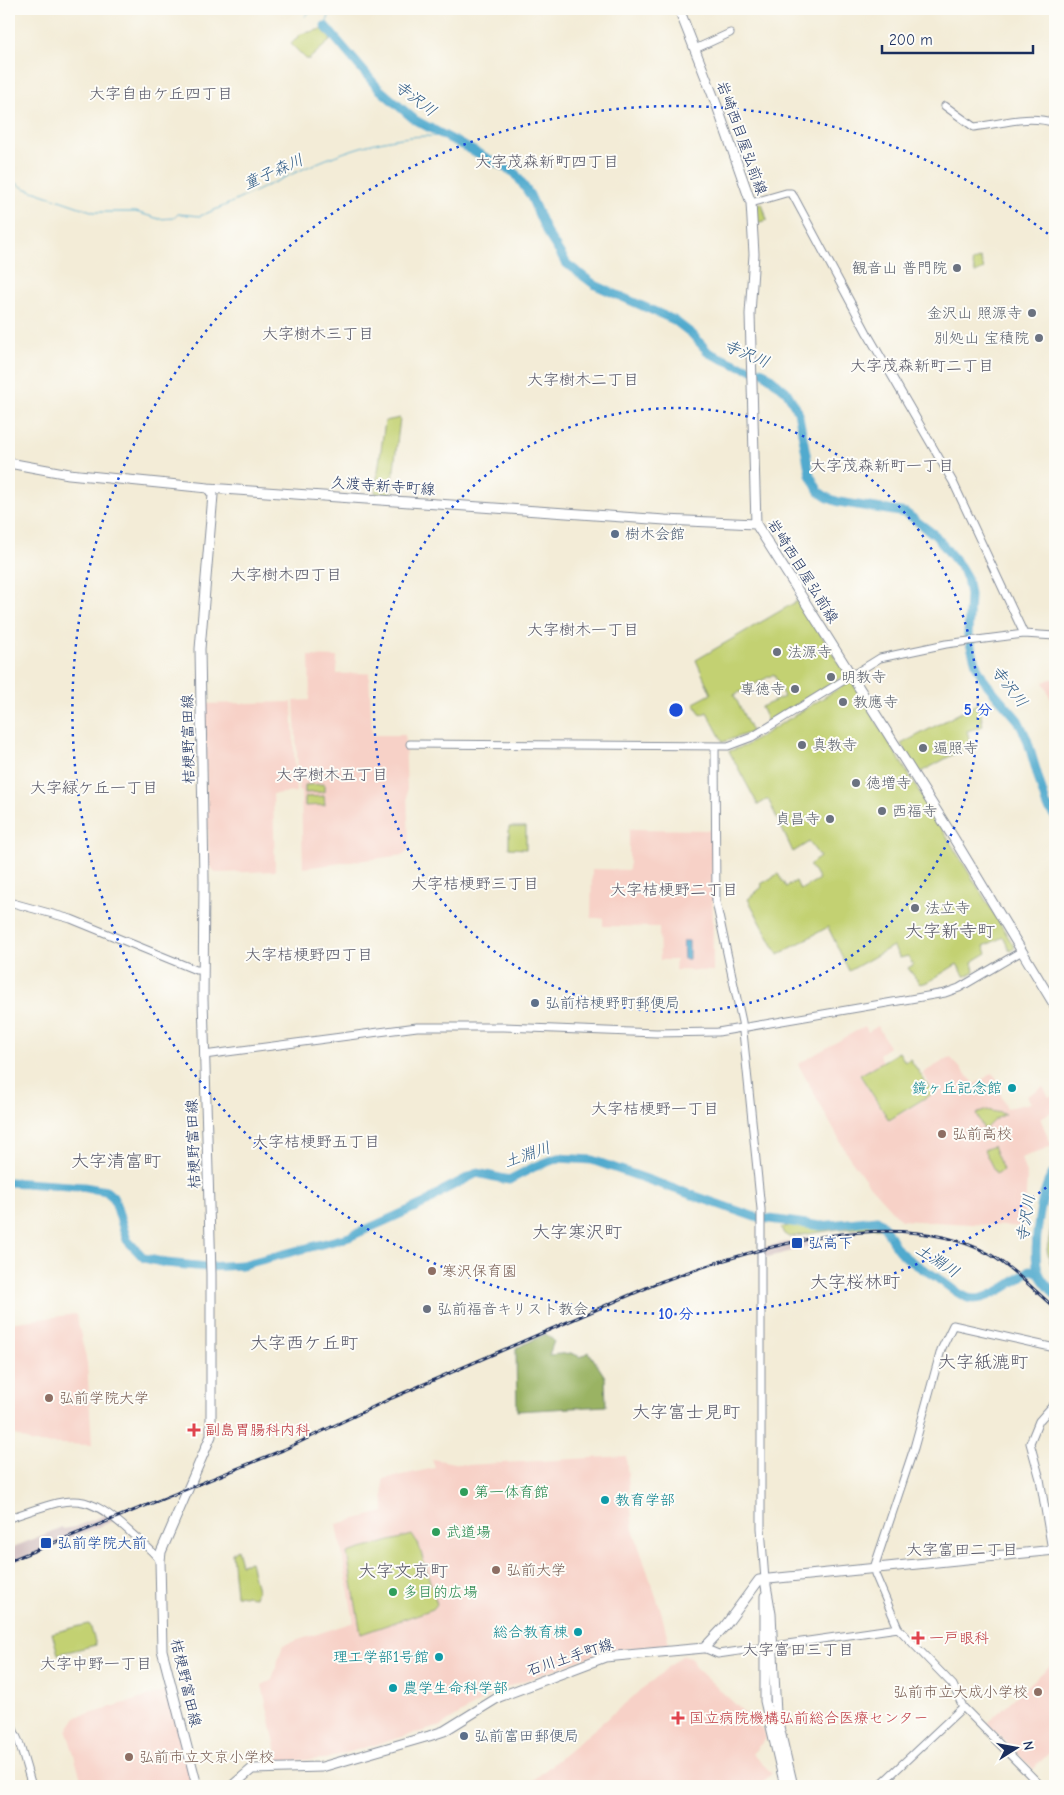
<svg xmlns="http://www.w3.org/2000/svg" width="1064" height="1795" font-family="'Comic Neue','Klee One',sans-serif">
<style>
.built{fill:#f7d1c7}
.industrial{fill:#d2bfc0}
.green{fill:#c3d172;stroke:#6f8068}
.forest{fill:#9ab364;stroke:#5a7161}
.water{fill:#51aace;stroke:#366c96}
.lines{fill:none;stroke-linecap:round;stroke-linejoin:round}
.stream{stroke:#51aace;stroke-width:1}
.river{stroke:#51aace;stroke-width:9}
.minor-casing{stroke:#878e9a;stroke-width:9}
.major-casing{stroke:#878e9a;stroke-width:11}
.minor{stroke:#fff;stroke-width:7}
.major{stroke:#fff;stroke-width:9}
.rail-casing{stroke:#1b2f5e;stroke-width:3}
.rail{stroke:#fdfcf7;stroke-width:1;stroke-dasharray:4;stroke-linecap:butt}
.ring{fill:none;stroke:#1d4ed8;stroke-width:2.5;stroke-dasharray:2.5 5}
.worship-dot{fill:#6b7280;stroke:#fdfcf7;stroke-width:2}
.service-dot{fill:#5c6f8a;stroke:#fdfcf7;stroke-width:2}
.culture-dot{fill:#0f9aa8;stroke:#fdfcf7;stroke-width:2}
.education-dot{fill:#8d6e63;stroke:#fdfcf7;stroke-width:2}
.transit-dot{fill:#1a4fb4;stroke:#fdfcf7;stroke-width:2}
.health-dot{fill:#e0444e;stroke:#fdfcf7;stroke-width:2}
.leisure-dot{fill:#2e9e5b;stroke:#fdfcf7;stroke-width:2}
.labels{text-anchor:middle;stroke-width:4;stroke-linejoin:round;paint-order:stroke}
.street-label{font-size:15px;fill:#1b2f5e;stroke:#fdfcf7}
.worship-label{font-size:15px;fill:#5b616d;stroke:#fdfcf7;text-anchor:start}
.service-label{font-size:15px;fill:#4e5e75;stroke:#fdfcf7;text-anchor:start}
.culture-label{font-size:15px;fill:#0d838f;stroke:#fdfcf7;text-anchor:end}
.education-label{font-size:15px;fill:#785e54;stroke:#fdfcf7;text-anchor:start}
.transit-label{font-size:15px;fill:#164399;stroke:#fdfcf7;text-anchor:start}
.health-label{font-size:15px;fill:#be3a42;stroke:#fdfcf7;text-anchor:start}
.leisure-label{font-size:15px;fill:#27864d;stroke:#fdfcf7;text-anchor:start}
.neighbourhood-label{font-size:16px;fill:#585868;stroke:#fdfcf7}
.water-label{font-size:16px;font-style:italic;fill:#2e5a85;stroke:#fdfcf7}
.quarter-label{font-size:18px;fill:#585868;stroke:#fdfcf7}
.centre{fill:#1d4ed8;stroke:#fdfcf7;stroke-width:2.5}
.ring-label{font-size:15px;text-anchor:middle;font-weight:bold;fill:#1d4ed8;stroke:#fdfcf7;stroke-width:4;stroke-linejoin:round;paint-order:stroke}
</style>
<rect width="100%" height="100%" fill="#fdfcf7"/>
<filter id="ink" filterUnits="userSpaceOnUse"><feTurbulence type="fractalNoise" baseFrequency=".02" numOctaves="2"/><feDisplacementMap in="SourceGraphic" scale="10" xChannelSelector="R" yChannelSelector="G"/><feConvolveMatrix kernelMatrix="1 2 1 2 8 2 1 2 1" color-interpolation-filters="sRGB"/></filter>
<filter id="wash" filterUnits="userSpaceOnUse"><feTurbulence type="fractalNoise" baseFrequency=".0096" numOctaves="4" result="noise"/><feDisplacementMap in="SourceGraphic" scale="20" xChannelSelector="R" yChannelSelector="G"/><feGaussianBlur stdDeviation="1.12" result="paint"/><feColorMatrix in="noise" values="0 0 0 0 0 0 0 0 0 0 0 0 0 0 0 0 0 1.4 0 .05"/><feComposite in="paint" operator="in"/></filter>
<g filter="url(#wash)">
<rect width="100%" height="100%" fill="#f3ecd7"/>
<path class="built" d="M309,656L337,657V674L369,673L372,735H405L409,848L404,855L303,868L301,792H299L294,701L310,700Z
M1051,679H1055V708L1043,682Z
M292,702L296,792L273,794L275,871L216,873L209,865L204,704Z
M629,829L712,830L713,971L675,970L676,960H660L659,927L603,926V918H591L592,869L629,870Z
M865,1026L868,1032L878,1026L889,1047L879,1054L884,1063L859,1075L889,1121L934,1093L923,1073L950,1057L975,1084L993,1073L999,1083L996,1085L1007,1108L1031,1103L1027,1096L1043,1087L1049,1097L1055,1095V1110L1040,1118L1052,1146L1021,1158L1027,1177L1024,1227L901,1220L870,1186L847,1154L798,1064Z
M76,1314L87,1363L92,1445L33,1443L9,1432V1323Z
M626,1456L633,1530L661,1611L669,1644L604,1651L497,1691L441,1726L325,1759L279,1761L262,1685L272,1680L283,1645L354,1622L337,1524L384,1512L383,1479L435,1468L432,1459L467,1465Z
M683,1655L691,1657L695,1667L764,1731L766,1738L752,1754L772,1773L760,1786H534L530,1783Z
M1055,1661V1747L1033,1769L987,1723Z
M168,1691L191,1783L180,1786H83L67,1731L76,1717Z"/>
<path class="industrial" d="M814,1236L816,1245L764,1258V1247Z
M105,1515L113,1521L9,1564V1549L62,1527L63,1529L75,1527Z"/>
<path class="green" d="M322,29L331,40L309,59H306L291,44L301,34Z
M762,203L767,220L757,223L755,210L758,204Z
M980,258L984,269L975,273L972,262Z
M400,418L391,494L375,493L385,421Z
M799,600L846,675L768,722L761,707L784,697L774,674L734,695L752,732L723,742L707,712L701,715L694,703L711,694L696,660Z
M849,682H852L1015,948L1010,951L1003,937L984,946L987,953L972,962L974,971L965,977L957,964L928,982L920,984L908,968L913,965L908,956L900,958L893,946L849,971L828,927L778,955L748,899L762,887L761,884L778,874L786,887L796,881L800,890L819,879L809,865L820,857L809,842L793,852L768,799L758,805L729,751L745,746Z
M979,703L983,726L967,731L971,745L919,773L901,744Z
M324,784V792L305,793V785Z
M324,796L325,805L305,806V797Z
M509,827H526V849L509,848Z
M899,1052L905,1062L910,1059L933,1093L889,1120L860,1075Z
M987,1110L1005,1114L994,1120L984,1130L976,1114Z
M993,1146L1003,1170L996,1174L984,1150Z
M1055,1205V1264L1051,1265L1047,1250Z
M867,1224L879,1226L880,1228L839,1229L789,1237L784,1234L781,1228L791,1225L824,1228Z
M412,1535L419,1546L437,1604L433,1609L361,1634L347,1553Z
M237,1549L241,1564L250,1562L257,1590L255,1597L236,1595L232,1553Z
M88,1624L90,1625L96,1645L58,1654L52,1633Z"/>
<path class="forest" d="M546,1334L554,1341L549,1355L571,1353L581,1357L589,1352L605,1377L606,1406L517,1411L516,1348Z"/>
<path class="water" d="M683,941H689V959H684Z"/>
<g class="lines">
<path class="stream" d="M305,16L313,9
M325,26L332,9
M9,179L24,188L94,212H136L159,219L174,218L178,214L200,216L217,209C289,178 365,129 446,137"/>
<path class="river" d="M325,26L378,88L415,120L515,173L530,195L547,233L567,264L595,285L674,320L692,334L709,353L737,365L763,372L786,391L798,411L810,475L819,492L828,498L839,502L906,513L935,535L960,566L967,578L970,595L968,636L977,667L986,683L1018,720L1027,739L1046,804L1055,817
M1055,1171C1041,1184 1031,1255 1039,1273C1042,1281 1050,1288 1055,1295
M9,1182L84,1187L106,1191L114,1198L127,1240L144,1258L166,1263L207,1267L242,1265L349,1237L427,1202L444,1190L477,1173L509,1180L534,1167L558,1158L592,1160L755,1217L821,1226L877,1220C888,1227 890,1241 899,1251C910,1263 923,1268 936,1277C946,1284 957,1294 968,1298C985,1304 1017,1280 1030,1270L1038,1272"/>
</g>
</g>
<g filter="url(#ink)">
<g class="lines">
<g class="minor-casing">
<path id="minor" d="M695,49L730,33
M945,106L974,127C1002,124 1027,114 1055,123
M751,203L786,193H791L794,197L867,333L953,482L1024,634
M410,744L728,746L752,737L880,658L946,644L1024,634L1055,636
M715,747L716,902L742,1022L761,1209V1528L765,1580
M9,902L71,919L196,970H203
M204,1055L417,1027H504L656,1033L718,1032L945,993L959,988L1022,951
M9,1518C67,1500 80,1486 129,1531C139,1541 152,1549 160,1561
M1052,1550L1040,1479L1030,1443L1039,1421L1055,1403
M704,1648L718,1654L898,1628
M9,1720L19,1742L32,1786
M879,1786L963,1707
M1041,1786L963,1707L953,1685L898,1628L875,1574L874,1568L914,1448L941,1350L953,1325L1055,1348"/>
</g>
<g class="major-casing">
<path id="major" d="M679,9L717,106L751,203L754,254L750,314L756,524L953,837L1055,1006
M9,463L69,474L208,488L665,520L756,524
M765,1580L771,1614L776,1714L793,1786
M765,1596V1701L785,1786
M197,1786L162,1650L160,1561L161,1552L211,1436V1274L203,999L204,880L200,649L213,495L208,488
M232,1786L252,1769L322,1767L429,1736L444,1731L499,1697L605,1657L704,1648L725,1626L759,1580L1055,1550"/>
</g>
<use href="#minor" class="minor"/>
<use href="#major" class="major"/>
<g class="rail-casing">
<path id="rail" d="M9,1561L283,1450L392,1398L660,1282C753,1248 898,1203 991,1255C1014,1269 1035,1291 1055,1308"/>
</g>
<use href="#rail" class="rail"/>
</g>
</g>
<g class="ring">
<circle cx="676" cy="710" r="302"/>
<path d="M1052 1183A604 604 0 1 1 1052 237"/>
</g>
<g class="worship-dot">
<circle cx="957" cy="268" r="5"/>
<circle cx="1032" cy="313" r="5"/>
<circle cx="1039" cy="338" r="5"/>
<circle cx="777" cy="652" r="5"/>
<circle cx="831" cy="677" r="5"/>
<circle cx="795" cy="689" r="5"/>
<circle cx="843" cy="702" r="5"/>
<circle cx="802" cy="745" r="5"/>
<circle cx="923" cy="748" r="5"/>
<circle cx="856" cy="783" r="5"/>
<circle cx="882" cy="811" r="5"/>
<circle cx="830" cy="819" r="5"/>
<circle cx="915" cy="908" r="5"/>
<circle cx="427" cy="1309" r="5"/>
</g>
<g class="service-dot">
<circle cx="615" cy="534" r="5"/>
<circle cx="535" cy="1003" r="5"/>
<circle cx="464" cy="1736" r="5"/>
</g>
<g class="culture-dot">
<circle cx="1012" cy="1088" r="5"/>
<circle cx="605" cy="1500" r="5"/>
<circle cx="578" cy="1632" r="5"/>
<circle cx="439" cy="1657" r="5"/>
<circle cx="393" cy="1688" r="5"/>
</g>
<g class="education-dot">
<circle cx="942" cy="1134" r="5"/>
<circle cx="432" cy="1271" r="5"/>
<circle cx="49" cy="1398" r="5"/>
<circle cx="496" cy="1570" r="5"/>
<circle cx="1038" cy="1692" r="5"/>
<circle cx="129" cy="1757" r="5"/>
</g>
<g class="transit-dot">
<rect x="791" y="1237" width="12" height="12" rx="2.5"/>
<rect x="40" y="1537" width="12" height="12" rx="2.5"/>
</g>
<g class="health-dot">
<path d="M191.5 1422.5h5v5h5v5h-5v5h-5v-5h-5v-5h5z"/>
<path d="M915.5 1630.5h5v5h5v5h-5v5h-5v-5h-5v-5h5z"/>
<path d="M675.5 1710.5h5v5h5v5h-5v5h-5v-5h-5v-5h5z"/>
</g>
<g class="leisure-dot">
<circle cx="464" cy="1492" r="5"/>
<circle cx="436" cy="1532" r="5"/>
<circle cx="393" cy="1592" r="5"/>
</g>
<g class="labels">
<g class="street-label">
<text transform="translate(742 138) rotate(70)" y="5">岩崎西目屋弘前線</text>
<text transform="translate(383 486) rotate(4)" y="5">久渡寺新寺町線</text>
<text transform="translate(803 571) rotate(58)" y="5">岩崎西目屋弘前線</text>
<text transform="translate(188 739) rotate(-91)" y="5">桔梗野富田線</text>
<text transform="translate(193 1144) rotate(-92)" y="5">桔梗野富田線</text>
<text transform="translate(570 1657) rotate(-18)" y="5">石川土手町線</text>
<text transform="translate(186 1683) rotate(77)" y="5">桔梗野富田線</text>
</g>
<g class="worship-label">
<text x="947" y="273" text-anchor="end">観音山 普門院</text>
<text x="1022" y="318" text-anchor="end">金沢山 照源寺</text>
<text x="1029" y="343" text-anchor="end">別処山 宝積院</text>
<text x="787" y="657">法源寺</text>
<text x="841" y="682">明教寺</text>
<text x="785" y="694" text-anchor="end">専徳寺</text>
<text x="853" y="707">教應寺</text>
<text x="812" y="750">真教寺</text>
<text x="933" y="753">遍照寺</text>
<text x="866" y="788">徳増寺</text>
<text x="892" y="816">西福寺</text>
<text x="820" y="824" text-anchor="end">貞昌寺</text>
<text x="925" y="913">法立寺</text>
<text x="437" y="1314">弘前福音キリスト教会</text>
</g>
<g class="service-label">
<text x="625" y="539">樹木会館</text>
<text x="545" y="1008">弘前桔梗野町郵便局</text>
<text x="474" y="1741">弘前富田郵便局</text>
</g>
<g class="culture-label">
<text x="1002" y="1093">鏡ヶ丘記念館</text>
<text x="615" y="1505" text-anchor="start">教育学部</text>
<text x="568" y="1637">総合教育棟</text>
<text x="429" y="1662">理工学部1号館</text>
<text x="403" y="1693" text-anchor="start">農学生命科学部</text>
</g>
<g class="education-label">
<text x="952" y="1139">弘前高校</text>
<text x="442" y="1276">寒沢保育園</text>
<text x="59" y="1403">弘前学院大学</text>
<text x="506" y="1575">弘前大学</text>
<text x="1028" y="1697" text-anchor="end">弘前市立大成小学校</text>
<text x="139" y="1762">弘前市立文京小学校</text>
</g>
<g class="transit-label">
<text x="808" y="1248">弘高下</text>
<text x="57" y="1548">弘前学院大前</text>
</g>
<g class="health-label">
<text x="205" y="1435">副島胃腸科内科</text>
<text x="929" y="1643">一戸眼科</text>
<text x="689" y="1723">国立病院機構弘前総合医療センター</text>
</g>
<g class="leisure-label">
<text x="474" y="1497">第一体育館</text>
<text x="446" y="1537">武道場</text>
<text x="403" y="1597">多目的広場</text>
</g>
<g class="neighbourhood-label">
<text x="161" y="99">大字自由ケ丘四丁目</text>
<text x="547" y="167">大字茂森新町四丁目</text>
<text x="318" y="339">大字樹木三丁目</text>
<text x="922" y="371">大字茂森新町二丁目</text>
<text x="583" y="385">大字樹木二丁目</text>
<text x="882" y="471">大字茂森新町一丁目</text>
<text x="286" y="580">大字樹木四丁目</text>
<text x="583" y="635">大字樹木一丁目</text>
<text x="332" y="780">大字樹木五丁目</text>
<text x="94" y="793">大字緑ケ丘一丁目</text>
<text x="475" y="889">大字桔梗野三丁目</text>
<text x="674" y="895">大字桔梗野二丁目</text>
<text x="309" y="960">大字桔梗野四丁目</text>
<text x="655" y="1114">大字桔梗野一丁目</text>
<text x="316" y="1147">大字桔梗野五丁目</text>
<text x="962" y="1555">大字富田二丁目</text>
<text x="798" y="1655">大字富田三丁目</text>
<text x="96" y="1669">大字中野一丁目</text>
</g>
<g class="water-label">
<text transform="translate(416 98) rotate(37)" y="6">寺沢川</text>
<text transform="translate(273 171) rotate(-24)" y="6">童子森川</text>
<text transform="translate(747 353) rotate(23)" y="6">寺沢川</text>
<text transform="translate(1010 686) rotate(52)" y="6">寺沢川</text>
<text transform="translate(527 1154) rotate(-19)" y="6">土淵川</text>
<text transform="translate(1025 1218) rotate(-81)" y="6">寺沢川</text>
<text transform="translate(938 1260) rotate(33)" y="6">土淵川</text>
</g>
<g class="quarter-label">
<text x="950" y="937">大字新寺町</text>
<text x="116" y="1167">大字清富町</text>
<text x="577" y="1238">大字寒沢町</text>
<text x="855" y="1288">大字桜林町</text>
<text x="304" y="1349">大字西ケ丘町</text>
<text x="983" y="1368">大字紙漉町</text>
<text x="686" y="1418">大字富士見町</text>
<text x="403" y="1577">大字文京町</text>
</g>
</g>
<circle cx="676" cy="710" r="8" class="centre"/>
<g class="ring-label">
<text x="978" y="715">5 分</text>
<text x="676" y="1319">10 分</text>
</g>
<rect width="1064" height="1795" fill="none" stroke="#fdfcf7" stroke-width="30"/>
<g transform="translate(1016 1748) rotate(79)" stroke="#fdfcf7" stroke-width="4" paint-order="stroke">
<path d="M0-4L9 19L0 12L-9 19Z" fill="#1b2f5e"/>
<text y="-8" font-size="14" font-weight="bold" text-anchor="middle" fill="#1b2f5e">N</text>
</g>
<path d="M882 45v8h151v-8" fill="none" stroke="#1b2f5e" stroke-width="2.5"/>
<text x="889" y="45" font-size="15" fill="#1b2f5e" stroke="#fdfcf7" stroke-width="4" paint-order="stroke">200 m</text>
</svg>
